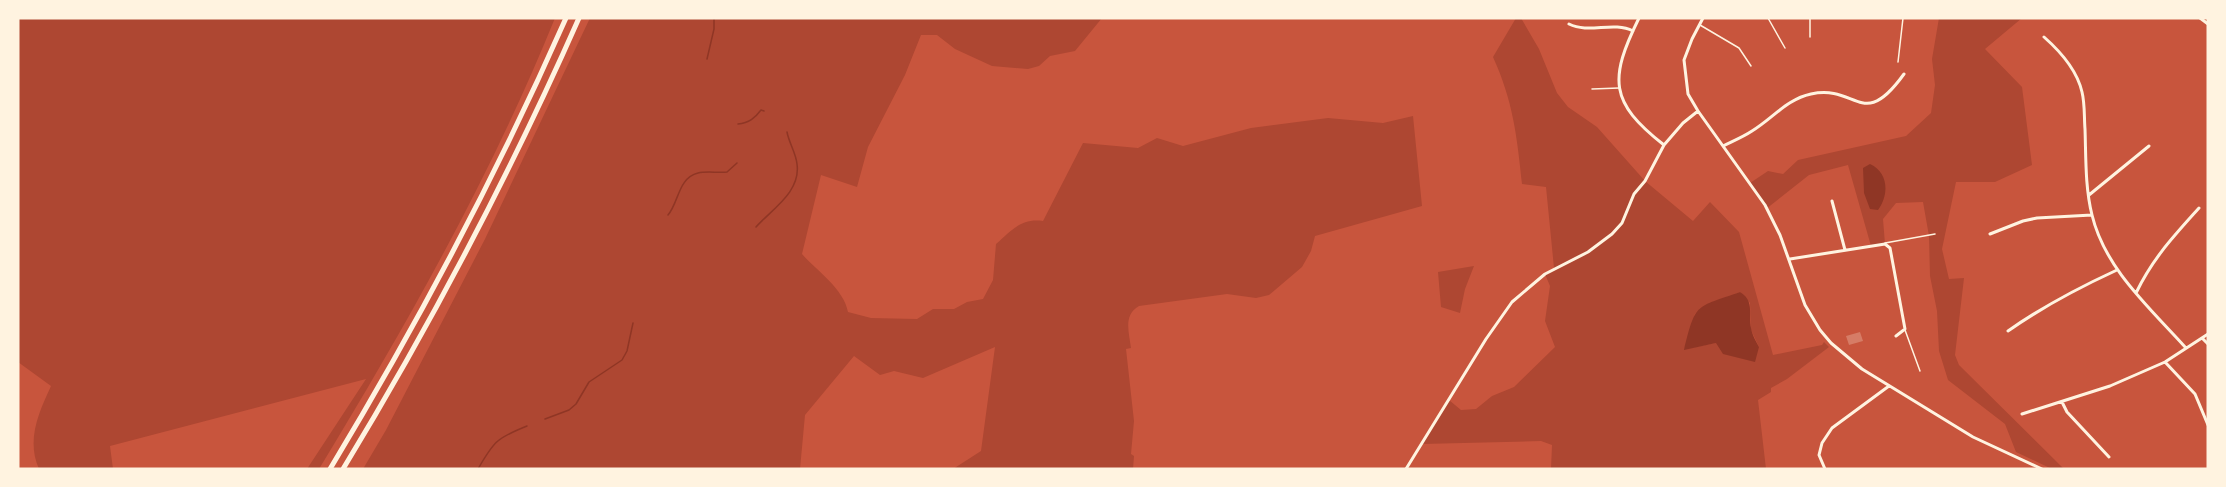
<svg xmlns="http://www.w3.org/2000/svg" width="2226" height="487" font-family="'Zilla Slab',serif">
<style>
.green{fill:#ae4732;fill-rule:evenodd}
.water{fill:#8f3625}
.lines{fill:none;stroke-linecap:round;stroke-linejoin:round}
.stream{stroke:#8f3625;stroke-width:1.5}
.building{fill:#d67c66}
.path{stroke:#fff3e0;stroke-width:1.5}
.service{stroke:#fff3e0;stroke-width:1.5}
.minor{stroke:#fff3e0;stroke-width:3}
.motorway{stroke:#fff3e0;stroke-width:5}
</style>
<rect width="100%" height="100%" fill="#c8553d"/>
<path class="green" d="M18,18H555C491,176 407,324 319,469H307L366,379L110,446L113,469H39C26,440 39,412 51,386L18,362Z
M590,18H1102L1075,51L1050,56L1039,66L1028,69L992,66L955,49L937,35H921L905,75L868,147L857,187L821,175L802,254C817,271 844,289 848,312L871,318L917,319L933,309H954L967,302L983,299L993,280L996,244C1012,230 1021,218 1043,221L1083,143L1138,148L1157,138L1183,146L1251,128L1328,118L1383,123L1413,116L1422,206L1315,236L1311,251L1302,267L1269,295L1256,298L1227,294L1139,306C1123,315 1129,332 1131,348L1126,349L1134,421L1131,454L1134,456L1133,469H953L981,451L995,347L923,378L894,371L880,375L854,356L805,415L800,469H363L386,430L485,239Z
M1516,18H1521L1539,49L1557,93L1568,107L1597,127L1645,181L1693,221L1710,202L1739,232L1773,355L1822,345L1824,342L1829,347L1787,379L1771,388V392L1758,400L1766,469H1551L1552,445L1541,441L1422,444L1449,400L1461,410L1476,409L1492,396L1514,387L1555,347L1545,321L1550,286L1545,274L1554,268L1546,187L1522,184C1517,136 1513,101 1493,57ZM1740,292L1750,303L1751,330L1759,347L1716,343L1685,349L1695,314Z
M1939,18H2022L1985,49L2022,87L2032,165L1995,182H1956L1942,249L1949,279L1964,278L1955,355L1959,365L2064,469H2052L2016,452L2005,424L1948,380L1939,351L1937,311L1930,276L1929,236L1923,202L1896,203L1883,219L1885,244L1871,246L1848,165L1809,175L1766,209L1750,183L1768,171L1783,174L1798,160L1906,136L1931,113L1935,85L1932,59Z
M1474,266L1465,289L1460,313L1441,307L1438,272Z"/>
<path class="water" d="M1870,164C1889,173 1889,195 1878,210L1870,209L1864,193L1863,168Z
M1740,292C1755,301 1748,314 1751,328C1752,335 1756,341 1759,347L1755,362L1723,354L1716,343L1684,350C1696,301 1696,308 1740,292Z"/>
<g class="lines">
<path class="stream" d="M707,59L714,29V18
M738,124C749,123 755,118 761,110L764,111
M668,215C679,202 678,178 698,173C706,171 718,173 727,172L737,163
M756,227C772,209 801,192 797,164C796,153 789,143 787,132
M545,419L569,410L576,404L589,382L622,360L627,351L633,323
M478,469C494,441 497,438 527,426"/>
</g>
<path class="building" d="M1860,332L1863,341L1849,345L1846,336Z"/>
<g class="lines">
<path class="path" d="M1898,62L1903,18"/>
<path class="service" d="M1768,18L1785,48
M1700,25L1739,48L1751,66
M1810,37V18
M1592,89L1619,88
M1885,243L1935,234
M1905,330L1920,371"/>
<path class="minor" d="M1639,18C1609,79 1609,102 1664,145
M1703,18L1692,39L1684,60L1688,94L1698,111L1765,205L1780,235L1805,305L1820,330L1831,343L1862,369L1973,437L2042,469
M2200,18L2208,24
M1569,24C1589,34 1613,21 1633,31
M2044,37C2061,52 2077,70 2082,92C2085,104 2084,117 2085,129C2086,157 2085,187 2092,215C2105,269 2150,308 2186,348
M1723,146C1733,141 1743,137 1752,131C1772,119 1787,99 1811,94C1858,84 1862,132 1904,74
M2089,195L2149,146
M1832,201L1845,250
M1990,234L2023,221L2037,218L2092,215
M1790,259L1885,244L1890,248L1905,329L1896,336
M2136,293C2153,258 2173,237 2199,208
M2008,331C2042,307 2078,288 2117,270
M2203,339L2208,344
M2165,362L2195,394L2208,425
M2062,402L2067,412L2109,457
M2022,414L2110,386L2165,362L2208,334
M1406,469L1486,339L1512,302L1545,274L1588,252L1612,234L1622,223L1634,194L1645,181L1664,145L1683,123L1698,111
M1825,469L1819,455L1822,443L1832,428L1889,386"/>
<path class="motorway" d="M330,469C418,323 497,174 566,18
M343,469C431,324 510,174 579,18"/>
</g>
<rect width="2226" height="487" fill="none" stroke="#fff3e0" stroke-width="39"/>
</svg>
